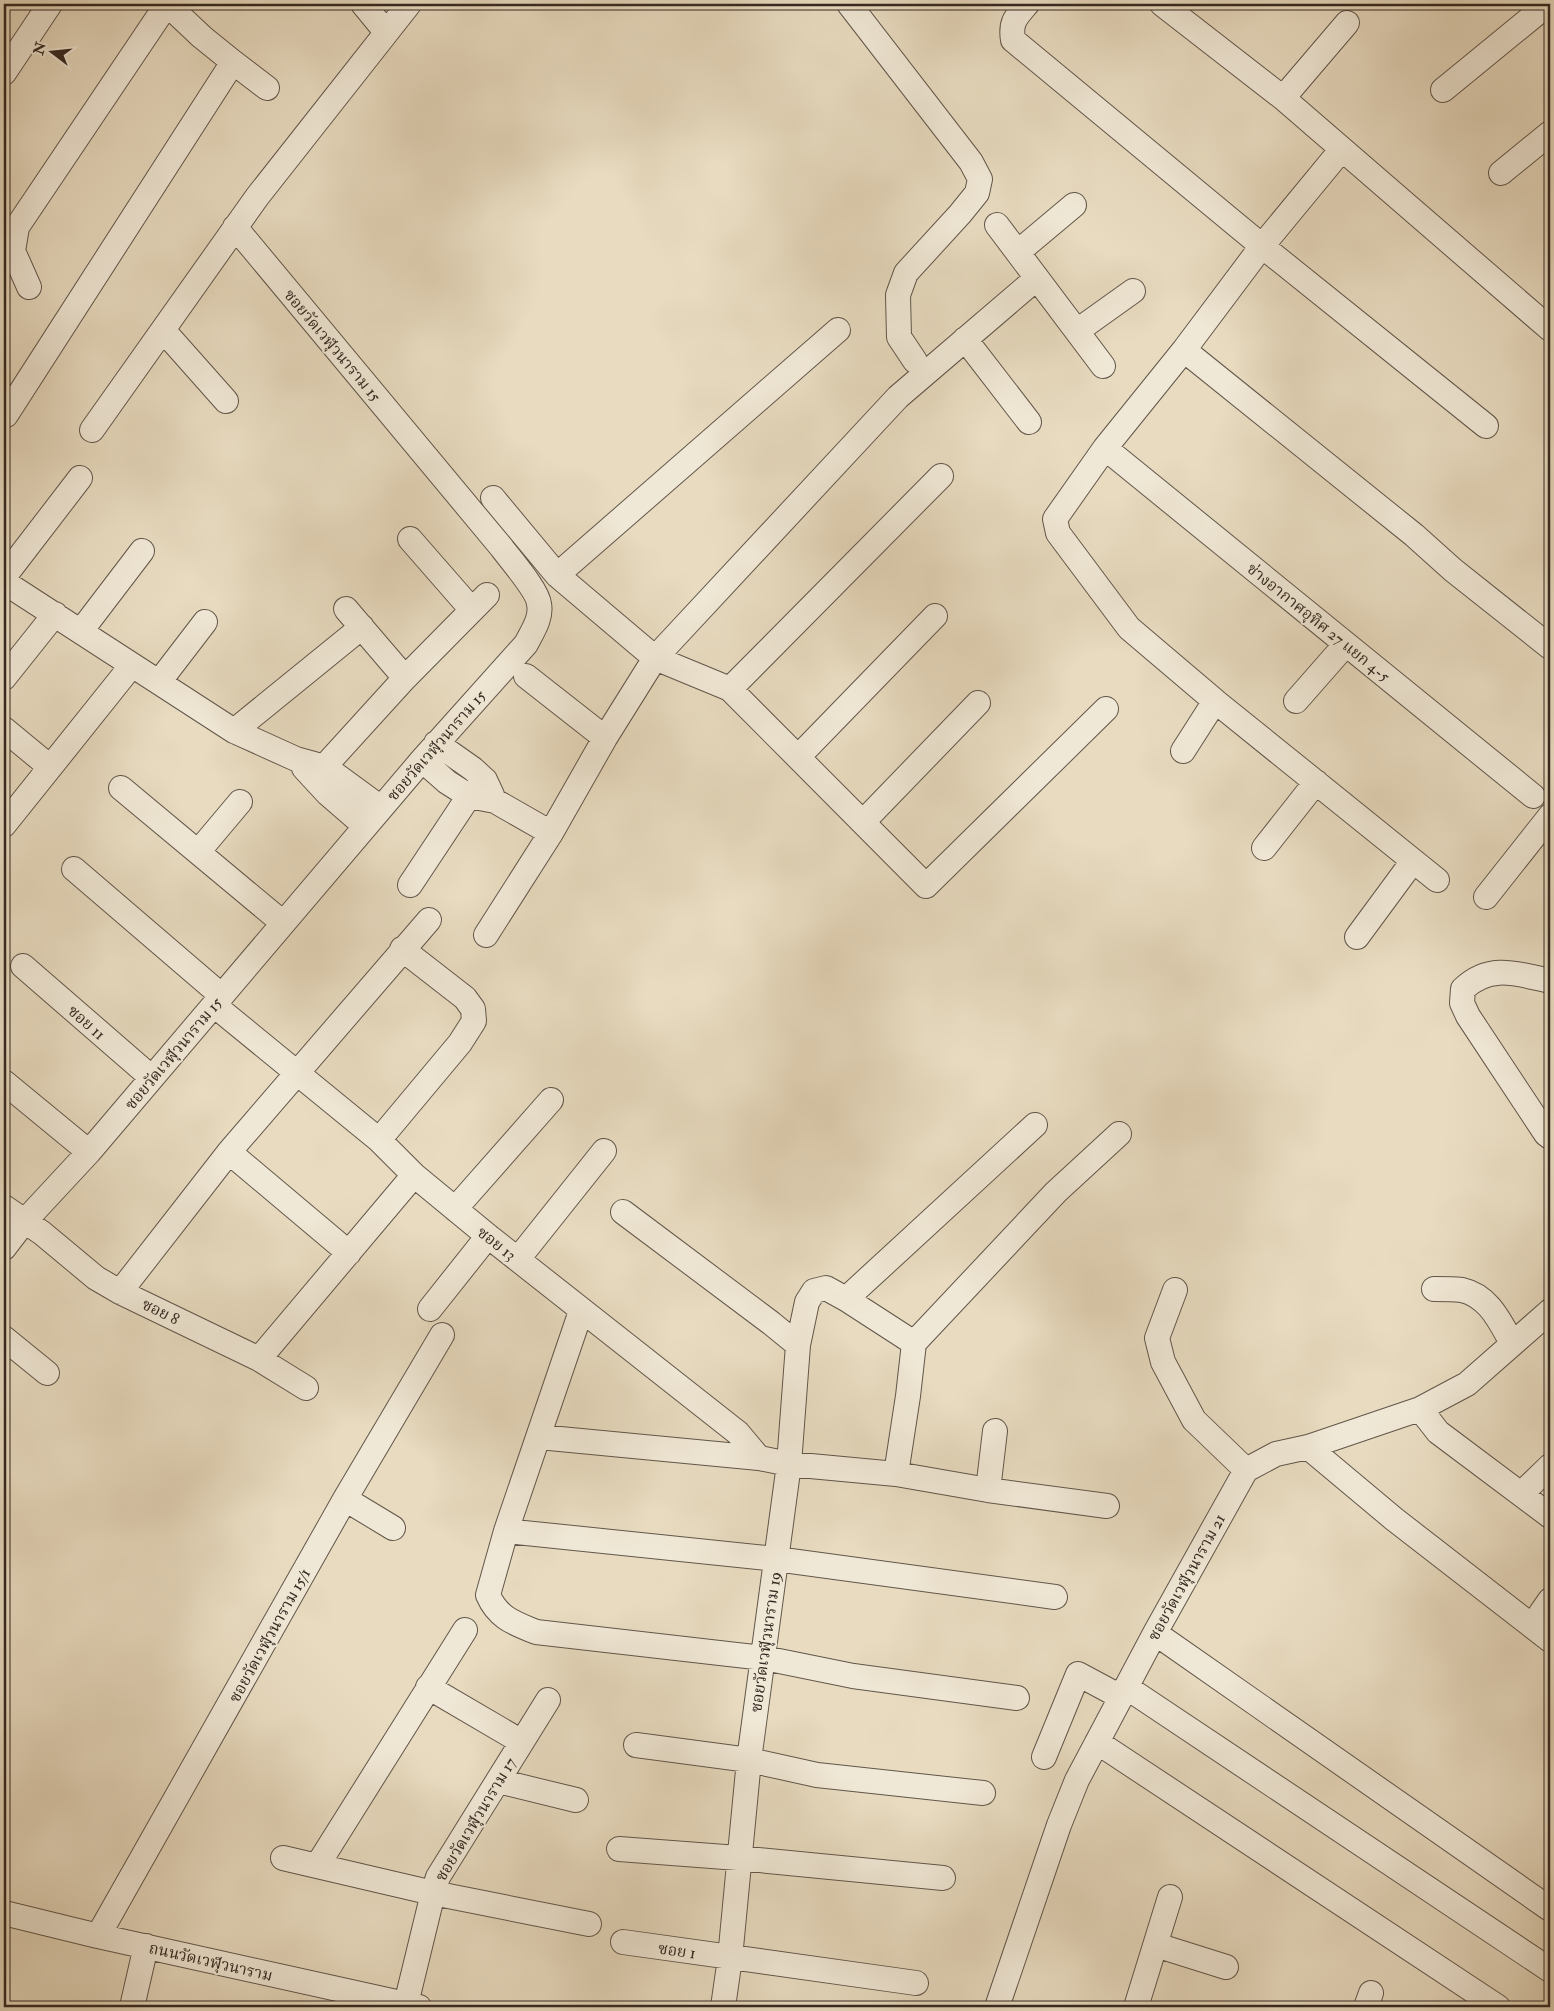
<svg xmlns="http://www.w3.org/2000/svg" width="1554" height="2011" font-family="'IM FELL Double Pica','Noto Serif Thai',serif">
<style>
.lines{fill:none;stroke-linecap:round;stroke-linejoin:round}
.minor-casing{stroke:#61564a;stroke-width:26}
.minor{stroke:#f0e8d6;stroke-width:24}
.labels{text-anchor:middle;stroke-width:4;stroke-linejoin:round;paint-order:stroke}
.street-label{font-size:16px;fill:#342922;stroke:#f0e8d6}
</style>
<rect width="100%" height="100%" fill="#e8dbc0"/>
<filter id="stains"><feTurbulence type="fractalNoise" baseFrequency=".004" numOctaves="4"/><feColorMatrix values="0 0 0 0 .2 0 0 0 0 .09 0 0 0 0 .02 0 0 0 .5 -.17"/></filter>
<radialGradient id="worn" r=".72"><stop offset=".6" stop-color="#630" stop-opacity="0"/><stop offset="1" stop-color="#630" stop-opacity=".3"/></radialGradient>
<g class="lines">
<g class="minor-casing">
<path id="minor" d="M363,4L386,32
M849,4L971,162L980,179L977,193L960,214L906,273L898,295L899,337L915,361
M1027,4C1016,17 1010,22 1013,40L1262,246L1486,426
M1162,4L1283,98L1550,329
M233,62L267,88
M4,73L50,4
M1443,90L1548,4
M1283,98L1347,23
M1342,149L1262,246L1184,350L1105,448L1055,519L1058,533L1129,628L1215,701L1437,880
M1501,173L1550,133
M997,225L1103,366
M1018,252L1074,205
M29,287L13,251L17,227L167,4
M163,330L226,401
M1077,331L1133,291
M965,339L1029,422
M1184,350L1414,535L1453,570L1550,647
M6,415L233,62L202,37L167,4
M92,430L257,197L409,4
M1105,448L1533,796
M493,498L557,575L655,658L730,689L941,476
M410,539L472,610
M557,575L838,330
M4,577L80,478
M4,582L234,731L296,759L325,767L381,808
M346,609L405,678
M81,631L142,551
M526,676L605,738
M4,678L55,614
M159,682L205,622
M730,689L926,886L1106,709
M1296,701L1346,644
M4,729L50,767
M234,731L362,627
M436,743L473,769L485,780L492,795
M1183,751L1215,701
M798,757L935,616
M422,760L447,782L469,796L495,801L551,833
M304,768L328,794L365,826
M314,778L405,678L487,595
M121,788L283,923
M863,822L978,703
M4,825L132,665
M1264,848L1316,782
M198,852L240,802
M74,869L222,996
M410,885L469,796L485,780
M1486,897L1550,816
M486,935L551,833L605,738L655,658L898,397L1037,278
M1357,937L1413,861
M23,966L152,1078
M1550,981C1518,974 1490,963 1463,989L1462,1003L1468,1016L1546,1134L1550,1137
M214,1005L379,1140L414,1175L488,1236L738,1433L759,1458L789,1464L896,1474L988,1490L1107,1506
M4,1082L89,1152
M379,1140L460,1043L474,1021L473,1009L465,998L402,949
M229,1152L349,1253
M4,1207L42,1233L96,1278L120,1292L259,1359L306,1388
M455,1209L551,1100
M623,1212L771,1323L798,1345
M4,1248L24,1222L89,1152L422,760L526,644C532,632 542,618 539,604C538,591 510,559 502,548L235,227
M518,1259L604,1151
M1434,1289C1443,1289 1453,1289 1462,1290C1489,1296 1500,1322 1512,1343
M1175,1290L1157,1338L1163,1362L1194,1420L1246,1470
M120,1292L229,1152L429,920
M846,1299L1035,1125
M430,1309L488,1236
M581,1311L506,1531L488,1595C498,1618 514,1623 536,1632L764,1658L853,1676L1017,1698
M4,1338L47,1373
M259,1359L414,1175
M1420,1409L1438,1432L1550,1516
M539,1437L759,1458
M1308,1447L1394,1519L1550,1640
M896,1474L908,1396L914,1343L1056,1192L1119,1134
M988,1490L995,1431
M1521,1494L1550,1466
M345,1499L393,1528
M506,1531L776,1559L1055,1597
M1532,1626L1550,1600
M1155,1633L1550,1909
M428,1687L522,1742
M1126,1687L1550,1970
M1097,1742L1498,2007
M636,1745L749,1760L817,1775L983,1793
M1044,1757L1078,1674L1121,1697
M498,1781L576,1800
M619,1849L738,1858L943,1878
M283,1858L433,1893L589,1924
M317,1866L465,1630
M4,1913L98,1936L419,2007
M98,1936L345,1499L442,1335
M623,1942L916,1983
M1156,1945L1226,1967
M406,2004L433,1893L438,1877L548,1700
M132,2007L146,1946
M723,2007L730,1958L749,1760L789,1464L798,1345L807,1302L814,1291L826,1288L846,1299L914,1343
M997,2007L1059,1825L1077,1780L1155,1633L1246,1470L1276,1454L1308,1447L1420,1409L1467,1384L1550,1311
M1136,2007L1170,1897
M1366,2007L1371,1993"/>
</g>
<use href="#minor" class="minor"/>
</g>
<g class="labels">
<g class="street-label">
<text transform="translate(333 345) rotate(50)" y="6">ซอยวัดเวฬุวนาราม 15</text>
<text transform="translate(1319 622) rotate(39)" y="6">ช่างอากาศอุทิศ 27 แยก 4-5</text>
<text transform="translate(436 745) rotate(-49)" y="6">ซอยวัดเวฬุวนาราม 15</text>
<text transform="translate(87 1022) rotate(41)" y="6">ซอย 11</text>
<text transform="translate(173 1053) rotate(-50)" y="6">ซอยวัดเวฬุวนาราม 15</text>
<text transform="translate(497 1243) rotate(38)" y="6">ซอย 13</text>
<text transform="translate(161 1311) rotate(26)" y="6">ซอย 8</text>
<text transform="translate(1186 1577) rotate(-61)" y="6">ซอยวัดเวฬุวนาราม 21</text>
<text transform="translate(269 1635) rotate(-61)" y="6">ซอยวัดเวฬุวนาราม 15/1</text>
<text transform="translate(765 1642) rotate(-82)" y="6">ซอยวัดเวฬุวนาราม 19</text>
<text transform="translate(475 1819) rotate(-59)" y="6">ซอยวัดเวฬุวนาราม 17</text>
<text transform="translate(677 1950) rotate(8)" y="6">ซอย 1</text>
<text transform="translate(211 1961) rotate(13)" y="6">ถนนวัดเวฬุวนาราม</text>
</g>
</g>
<rect width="1554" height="2011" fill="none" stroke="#e8dbc0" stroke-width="20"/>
<rect x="5" y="5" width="1544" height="2001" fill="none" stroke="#342922" stroke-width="2.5"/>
<rect x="10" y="10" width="1534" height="1991" fill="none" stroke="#342922"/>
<g transform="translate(52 52) rotate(286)" stroke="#f0e8d6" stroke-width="4" paint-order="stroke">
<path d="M0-4L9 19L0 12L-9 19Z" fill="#342922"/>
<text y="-8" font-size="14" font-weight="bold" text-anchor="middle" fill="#342922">N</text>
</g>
<rect width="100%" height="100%" filter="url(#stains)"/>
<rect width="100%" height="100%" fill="url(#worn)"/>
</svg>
